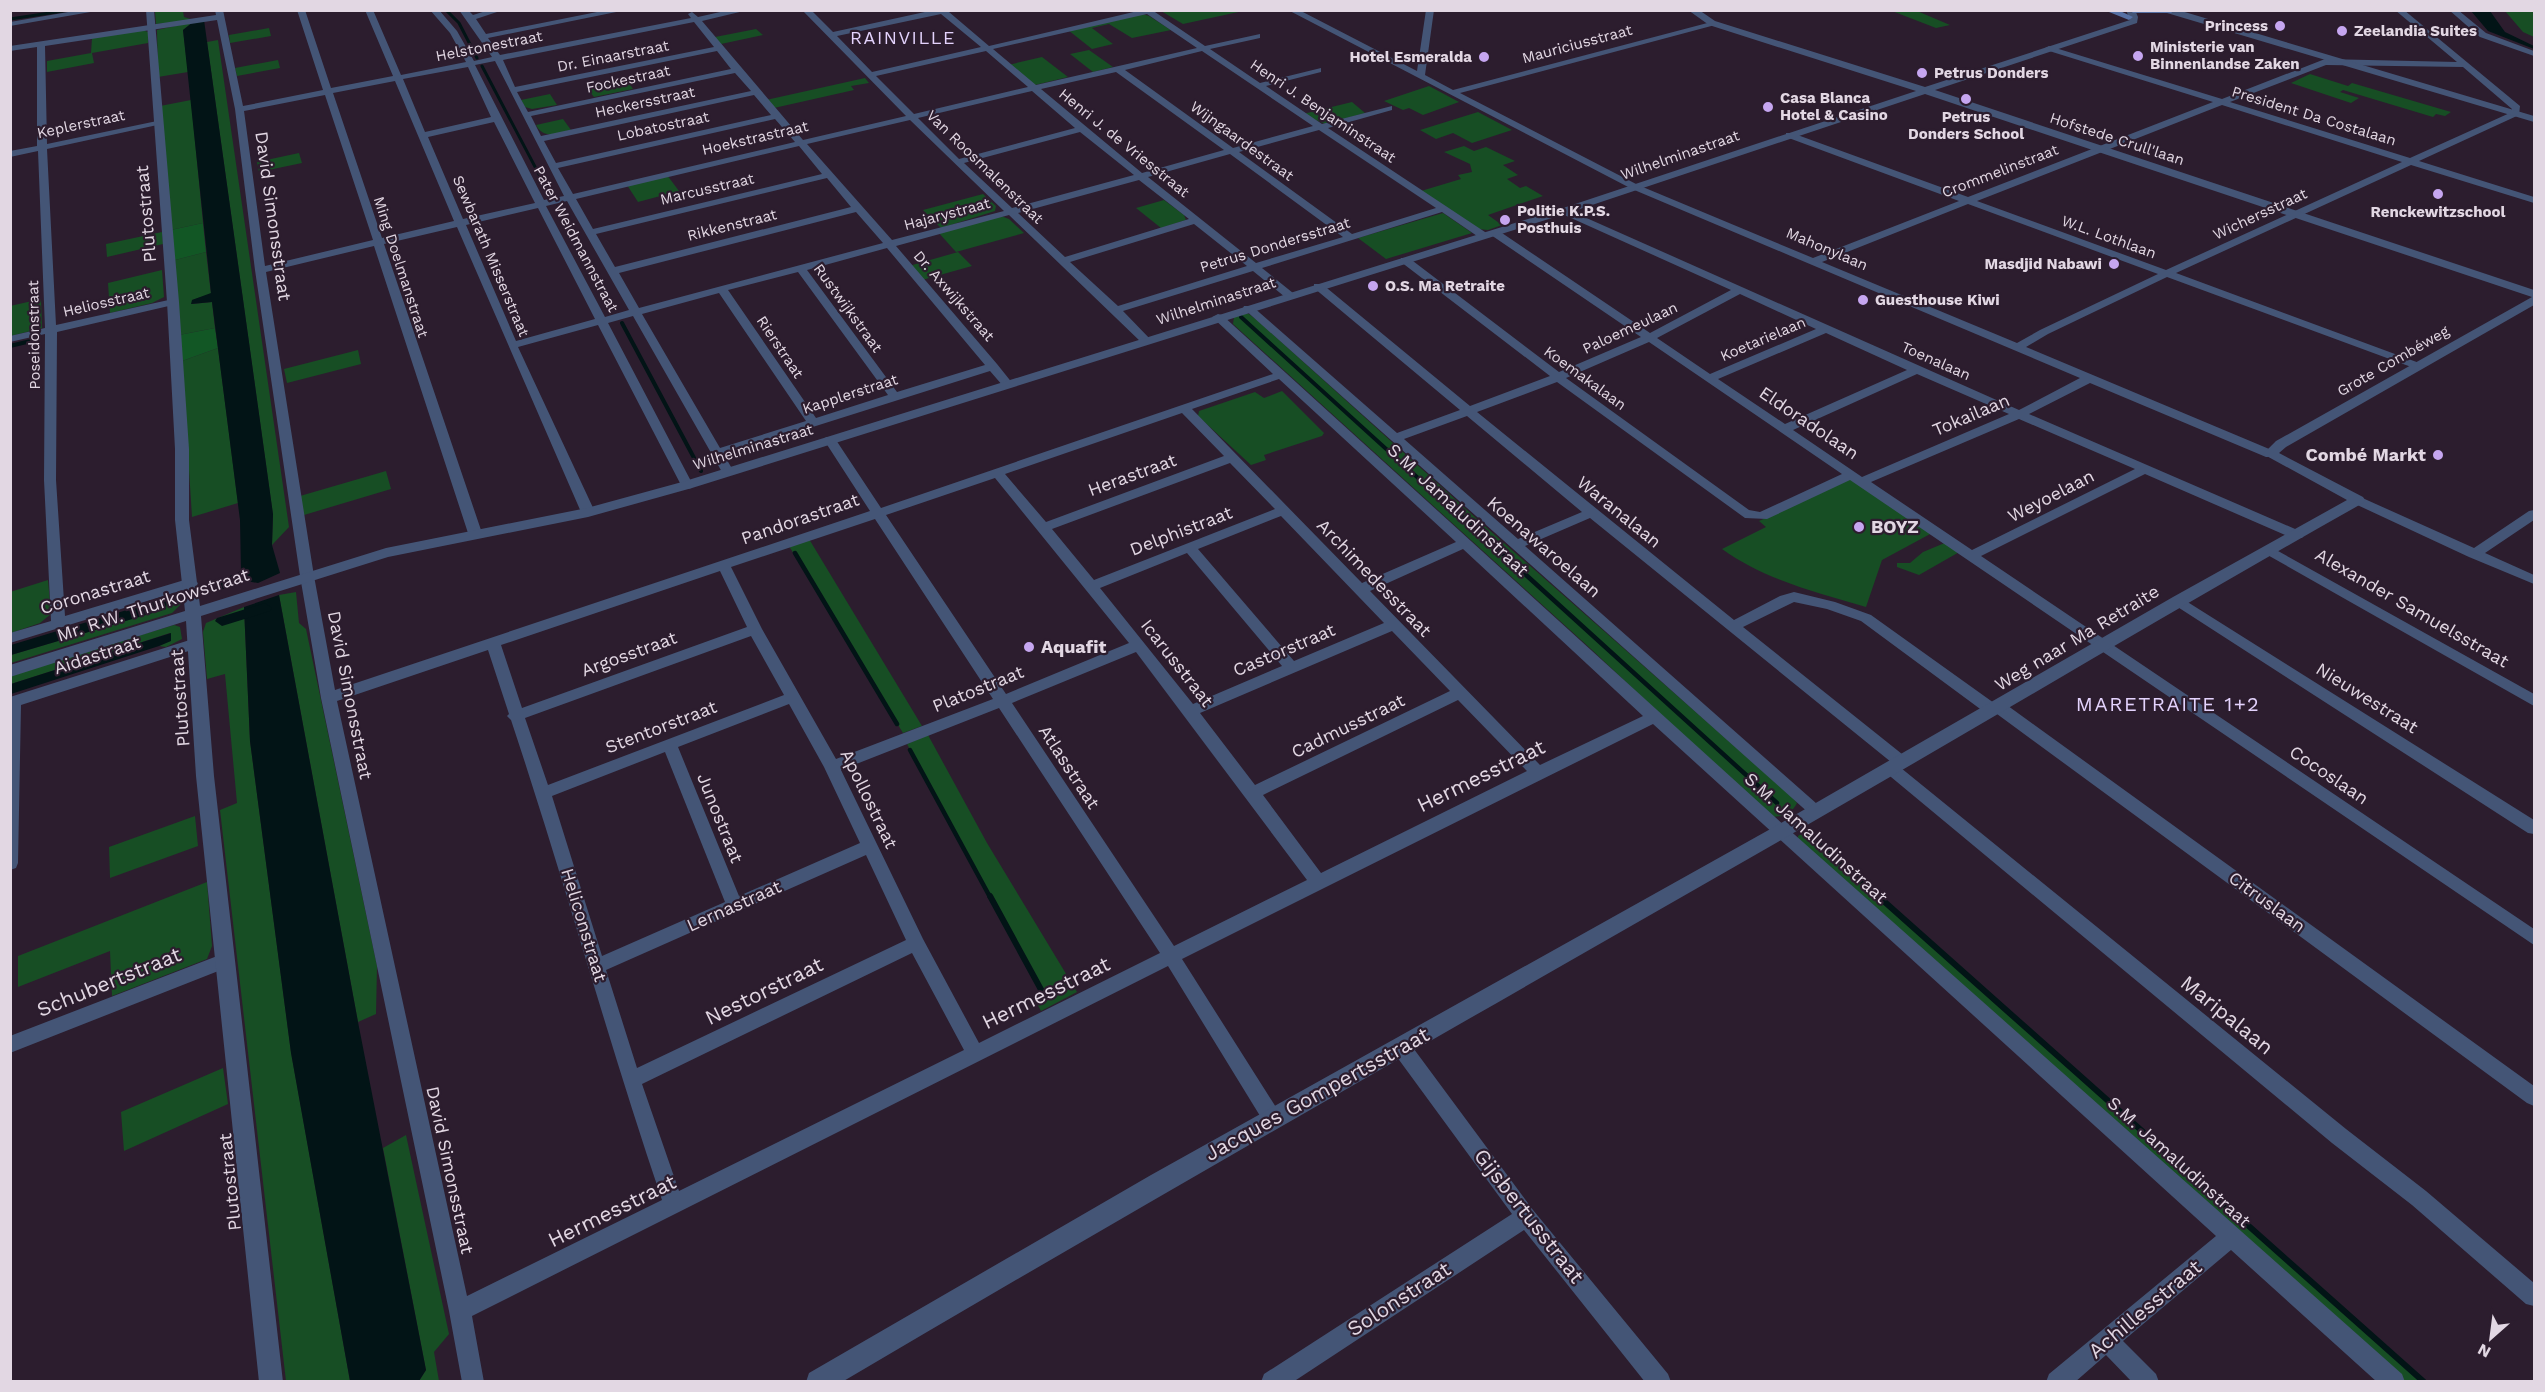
<svg xmlns="http://www.w3.org/2000/svg" width="2545" height="1392" font-family="'Work Sans',sans-serif">
<style>
.green{fill:#174e24}
.forest{fill:#125725}
.water{fill:#021416}
.lines{fill:none;stroke-linecap:round;stroke-linejoin:round}
.stream-far3{stroke:#021416;stroke-width:3}
.stream-far2{stroke:#021416;stroke-width:4}
.stream-far1{stroke:#021416;stroke-width:4.5}
.stream{stroke:#021416;stroke-width:6}
.canal{fill:#021416;fill-rule:evenodd}
.minor{fill:#445576;fill-rule:evenodd}
.tertiary{fill:#445576;fill-rule:evenodd}
.secondary{fill:#5670a4;fill-rule:evenodd}
.poi-dot{fill:#c6a6f0;stroke:#2c1d2e;stroke-width:2}
.labels{text-anchor:middle;stroke-width:4.5;stroke-linejoin:round;paint-order:stroke}
.far-poi-label{font-size:15px;font-weight:bold;fill:#e2d7e3;stroke:#2c1d2e;text-anchor:start}
.far-street-label{font-size:15px;fill:#e2d7e3;stroke:#2c1d2e}
.far-quarter-label{font-size:18px;letter-spacing:1.5px;fill:#e4d3fd;stroke:#2c1d2e}
.street-label{font-size:18px;fill:#e2d7e3;stroke:#2c1d2e}
.poi-label{font-size:18px;font-weight:bold;fill:#e2d7e3;stroke:#2c1d2e;text-anchor:start}
.neighbourhood-label{font-size:20px;letter-spacing:1.5px;fill:#e4d3fd;stroke:#2c1d2e}
.near-street-label{font-size:21px;fill:#e2d7e3;stroke:#2c1d2e}
</style>
<rect width="100%" height="100%" fill="#2c1d2e"/>
<path class="green" d="M155,11H183L184,17L194,20L156,24Z
M1161,11V10L1243,11L1183,24Z
M1892,11H1917L1950,25L1936,28Z
M2505,11H2534V37L2523,32Z
M1142,14L1149,16L1171,30L1132,38L1109,24L1092,28L1113,44L1092,49L1068,30Z
M193,22L183,30L188,72L158,77L157,30Z
M269,28L271,36L230,43L229,35Z
M756,29L763,35L721,44L715,37Z
M142,30L148,32V43L92,53L94,63L47,72V61L91,53L92,38Z
M218,40L289,527L272,545L273,515L207,42Z
M1089,50L1113,67L1093,72L1070,54Z
M1042,57L1068,77L1035,85L1008,65Z
M278,60L280,68L237,76L235,68Z
M2310,74L2348,86L2352,83L2451,112L2445,116L2436,114L2433,117L2343,90L2340,92L2359,98L2351,103L2291,83Z
M626,78L633,89L594,97L586,87Z
M865,78L869,83L851,86L854,90L774,108L766,100Z
M1429,86L1459,102L1423,115L1409,108L1403,110L1384,101Z
M550,94L557,105L532,109L525,107L521,100Z
M191,100L203,223L171,230L160,106Z
M1352,102L1365,113L1325,124L1303,114Z
M1478,112L1512,130L1472,143L1453,133L1436,139L1420,130Z
M563,119L571,130C557,133 544,140 536,125Z
M1464,146L1474,151L1486,147L1515,161L1503,165L1518,175L1507,179L1520,188L1526,186L1543,196L1488,215L1502,225L1488,230L1478,229L1421,191L1461,179L1458,175L1472,172L1470,164L1444,152Z
M299,153L302,163L259,172L257,162Z
M667,175L679,191L638,202L627,185Z
M983,194L996,206L995,211L941,228L923,210Z
M1164,200L1184,215L1186,220L1161,228L1136,208Z
M1443,213L1472,233L1386,259L1358,238Z
M1001,216L1009,219L1024,233L956,252L938,232Z
M162,232L163,244L107,257L106,244Z
M206,252L211,294L192,300V304L212,302L215,328L179,335L175,260Z
M958,252L972,266L922,280L909,266Z
M162,270L164,297L152,303L110,313L108,283Z
M41,299L42,328L11,336L10,306Z
M1243,313L1249,314L1258,321L1487,528L1791,796L1797,803C1792,813 1784,816 1773,817L1748,797L1591,649L1233,324L1234,317Z
M218,348L238,503L192,517L182,361Z
M358,350L361,364L287,383L284,369Z
M1282,391L1324,433L1322,436L1264,455L1266,460L1251,465L1198,416L1199,411L1255,392L1264,398Z
M386,471L391,489L304,515L300,496Z
M1847,480H1853L1932,533L1882,560L1866,607C1816,592 1765,580 1722,549L1766,527L1759,521Z
M809,539L922,726L903,733L789,546Z
M1947,542L1961,551L1919,575L1897,567V563H1910L1923,552Z
M48,580L51,614L40,623L11,633L10,592Z
M296,592L299,623L306,629L377,966L376,1014L358,1022L279,595Z
M175,594L180,596L181,604L172,613L11,663V655L165,609L167,600L159,598Z
M244,607L250,741L291,1052L350,1381H286L220,810L237,803L225,674L207,679L203,632L206,623Z
M174,625L180,627L182,639L166,647L159,646L170,641V633L11,684V674Z
M928,735L987,843L1077,992L1041,1011L1035,1000L1043,995L907,744Z
M195,816L198,846L110,878L109,847Z
M1805,831L2424,1381H2404L1797,843L1798,836Z
M207,882L212,946L207,959L112,996L110,951L18,987V956Z
M223,1068L228,1104L124,1151L121,1112Z
M406,1135L449,1334L434,1352L439,1381H419L426,1370L383,1148Z"/>
<path class="forest" d="M203,223L206,252L175,260L171,230Z
M215,328L218,348L182,361L179,335Z"/>
<path class="water" d="M2471,11H2490L2505,32L2534,46V49L2488,31Z
M204,20L273,514L272,545L280,573L258,583L246,581L220,590L217,582L241,571L240,520L212,302L191,304L192,300L211,293L183,30L193,22Z
M279,595L358,1022L426,1370L419,1381H350L291,1053L250,741L244,607Z
M160,600H167L166,609L11,655V645Z
M171,633V641L159,646L11,694V684Z"/>
<g class="lines">
<path class="stream-far3" d="M446,10L459,23L477,58
M10,19L70,10
M482,66L552,199
M558,206L568,225"/>
<path class="stream-far2" d="M567,223L613,308
M1241,317L1461,517
M622,323L701,471
M10,346L35,340"/>
<path class="stream-far1" d="M1460,515L1777,803
M795,553L897,724
M910,750L990,897
M1805,831L1879,897"/>
<path class="stream" d="M990,896L1044,995
M1878,896L2424,1382"/>
<path class="canal" d="M265,603L272,608L270,611L222,626L215,621L217,618Z"/>
<path class="minor" d="M80,10H102L10,26V22Z
M215,10H223L243,106L323,90L297,10H305L331,88L393,76L365,10H373L401,75L466,62L450,33L430,10H439L457,31L474,61L492,57L459,10H468L473,15L489,10H503L476,19L486,34L607,10H626L488,38L500,55L691,18L688,14L692,12L698,17L729,10H748L702,21L803,140L906,116L802,10H811L833,32L934,10H951L949,12L989,46L1142,10H1152L1205,46L1260,34V38L1210,49L1260,83L1321,68V72L1266,86L1322,124L1392,106V110L1328,128L1488,234V238H1480L1442,212L1262,268L1293,293V297H1285L1253,271L1123,311L1152,341L1146,344L1142,343L1009,215L896,246L997,364L1013,384L1011,386H1003L990,371L724,455L734,472L732,475H724L722,472L633,316L608,323L693,485L692,488L687,489L681,485L598,325L518,347L595,512L588,516L581,512L457,227L384,244L482,533L475,537L468,533L374,246L266,272L314,576L335,690L870,511L824,440L826,437H834L881,508L1273,374L1212,317L1218,314L1222,315L1786,827L2402,1374L2405,1382H2377L2231,1250L2123,1341L2156,1374L2159,1382H2132L2106,1355L2075,1382H2046L2049,1374L2216,1236L1653,724L1182,959L1279,1112L1282,1118L1279,1124L1272,1127L1265,1124L1168,966L472,1316L484,1382H462L449,1311L321,698L300,576L255,270L235,109L217,20L45,46L47,144L157,121L162,124L47,149L56,325L173,299L178,302L173,305L57,332L56,480L65,616L191,578L198,583L196,586L10,643V633L51,621L44,480L45,334L10,342V336L45,328L38,151L10,157V151L37,146V47L10,51V46L216,15ZM941,14L981,47L872,72L837,36ZM1147,14L1197,48L1036,85L993,49ZM694,22L714,47L515,87L503,60ZM717,51L731,69L528,112L517,92ZM986,51L1028,87L914,114L876,76ZM1202,51L1313,126L1233,148L1125,70ZM495,61L564,196L544,200L475,65ZM468,67L491,117L425,132L403,79ZM1116,72L1224,150L1142,173L1041,89ZM735,73L751,91L541,136L531,116ZM395,81L454,221L382,238L333,93ZM1032,91L1075,128L959,159L918,118ZM325,95L373,240L265,266L244,111ZM754,95L771,115L556,163L544,141ZM775,119L795,142L573,194L558,168ZM910,120L1004,211L892,240L807,144ZM494,122L535,203L463,219L428,137ZM1319,130L1436,208L1352,234L1239,152ZM1080,132L1134,175L1012,208L964,163ZM799,146L822,174L593,229L576,199ZM1230,154L1343,237L1256,263L1148,177ZM827,178L851,207L615,267L596,234ZM1139,180L1189,219L1065,257L1018,213ZM567,201L629,310L605,317L546,206ZM538,208L595,319L516,341L466,225ZM856,212L883,243L639,308L619,273ZM1194,224L1247,266L1118,306L1070,262ZM887,248L985,365L897,392L807,270ZM798,272L888,395L816,418L728,290ZM719,293L806,421L720,448L642,314ZM1279,379L1456,542L1362,583L1192,409ZM1182,413L1224,456L1046,522L1005,474ZM1230,463L1275,509L1094,580L1052,529ZM995,478L1129,643L1006,694L886,515ZM1281,516L1384,623L1294,661L1198,549ZM875,519L993,699L836,759L762,629L731,567ZM1463,549L1643,716L1540,765L1370,591ZM1187,553L1282,666L1193,704L1100,588ZM720,571L747,627L522,708L501,645ZM1392,631L1450,691L1255,785L1200,713ZM751,636L784,695L548,785L525,718ZM488,650L509,714L507,716L511,720C564,879 608,1041 662,1200L467,1296L337,701ZM1136,652L1307,880L1174,946L1012,703ZM1458,700L1527,771L1321,873L1263,795ZM789,704L824,767L860,843L739,896L678,747ZM999,708L1160,953L979,1043L923,939L841,770ZM665,752L725,902L602,956L552,796ZM866,855L906,940L637,1068L606,970ZM912,953L964,1050L679,1191L642,1084Z
M1288,10H1299L1417,71L1426,10H1434L1425,75L1453,90L1715,21V25L1460,93L1638,185L1813,258L1959,201L1786,137V133H1792L1968,197L2213,102L2046,50L2045,48L2049,46L2222,99L2325,59L2457,62L2395,10H2404L2520,106L2519,115L2419,161L2534,197V203L2411,165L2176,273L2422,364V368H2414L2167,277L2048,334L2026,347L2274,451L2276,454L2274,457H2266L2090,383L2029,414L2302,532L2304,535L2302,538H2292L2145,474L1981,556L2534,929V945L1850,480L1767,519L1745,518L1557,382L1477,412L1734,620L1780,596L1794,592L1835,602L1871,615L1994,703H2004L2534,1086V1106L2527,1103L1997,714H1987L1861,621L1827,609L1794,602L1743,627L1907,758L1909,762L1907,766L1901,768L2346,1129L2426,1191L2534,1283V1306L2526,1304L2412,1205L2332,1143L1885,772L1883,768L1885,764L1891,762L1590,518L1525,546L1825,811L1823,815L1817,817L1811,815L1243,308L1244,306H1252L1397,433L1460,410L1314,288V284H1322L1470,406L1550,376L1401,262V258H1409L1559,372L1641,337L1491,235V231H1499L1650,333L1731,290L1560,213L1559,211L1564,208L2019,410L2080,378L1632,189ZM2326,65L2463,67L2512,109V112L2410,158L2230,102ZM2222,105L2402,162L2166,270L1977,201ZM1968,204L2158,274L2040,330L2017,343L1822,262ZM1740,294L1816,329L1710,374L1657,338ZM1826,333L1907,370L1785,424L1718,379ZM1649,342L1842,474L1760,512L1749,510L1566,378ZM1917,374L2009,414L1862,477L1793,430ZM1467,416L1582,512L1518,539L1404,439ZM2019,419L2135,469L1972,550L1871,482Z
M2449,10H2458L2486,33L2534,51V56L2480,37Z
M2358,496L2474,548L2529,511L2534,510V520L2485,553L2534,575V584L2469,557L2353,503L2352,500L2353,497Z
M2269,546L2534,694V706L2264,553L2262,550Z
M2178,596L2534,820V834L2528,833L2173,604L2171,601L2173,598Z
M196,638L203,643L201,647L21,705L18,863L16,868L10,870V697Z
M225,953L231,956L234,961L231,966L10,1053V1036Z
M1401,1039L1408,1041L1533,1210L1668,1374L1671,1382H1645L1524,1230L1293,1382H1261L1264,1374L1512,1214L1394,1053L1392,1047L1394,1041Z"/>
<path class="tertiary" d="M146,10H154L179,302L189,449V520L200,606L386,548L587,508L682,482L1560,209L1916,91L1709,25L1688,10H1699L1715,21L1925,87L2130,20L2126,10H2135L2138,17L2137,23L1935,90L2534,290V305L2286,447L2279,453L2363,497L2365,500L2363,503C2168,613 1976,728 1783,839C1469,1019 1154,1198 842,1382H806L809,1373L1151,1175L1774,827L2173,597L2347,500L2263,454L2276,441L2532,297L1925,94L1568,213L692,488L588,517L388,557L201,616L214,776L283,1382H259L196,776L186,621L10,677V665L185,611L175,520V449L167,302Z
M2166,10H2178L2534,116V122L2167,13Z"/>
<path class="secondary" d="M2104,10H2118L2133,17L2129,20Z
M2129,10H2175L2171,13H2133Z"/>
</g>
<g class="poi-dot">
<circle cx="2280" cy="26" r="6"/>
<circle cx="2342" cy="31" r="6"/>
<circle cx="2138" cy="56" r="6"/>
<circle cx="1484" cy="57" r="6"/>
<circle cx="1922" cy="73" r="6"/>
<circle cx="1966" cy="99" r="6"/>
<circle cx="1768" cy="107" r="6"/>
<circle cx="2438" cy="194" r="6"/>
<circle cx="1505" cy="220" r="6"/>
<circle cx="2114" cy="264" r="6"/>
<circle cx="1373" cy="286" r="6"/>
<circle cx="1863" cy="300" r="6"/>
<circle cx="2438" cy="455" r="6"/>
<circle cx="1859" cy="527" r="6"/>
<circle cx="1029" cy="647" r="6"/>
</g>
<g class="labels">
<g class="far-poi-label">
<text x="2268" y="31" text-anchor="end">Princess</text>
<text x="2354" y="36">Zeelandia Suites</text>
<text x="2150" y="52">Ministerie van<tspan x="2150" dy="17">Binnenlandse Zaken</tspan></text>
<text x="1472" y="62" text-anchor="end">Hotel Esmeralda</text>
<text x="1934" y="78">Petrus Donders</text>
<text x="1780" y="103">Casa Blanca<tspan x="1780" dy="17">Hotel &amp; Casino</tspan></text>
<text x="1966" y="122" text-anchor="middle">Petrus<tspan x="1966" dy="17">Donders School</tspan></text>
<text x="1517" y="216">Politie K.P.S.<tspan x="1517" dy="17">Posthuis</tspan></text>
<text x="2438" y="217" text-anchor="middle">Renckewitzschool</text>
<text x="2102" y="269" text-anchor="end">Masdjid Nabawi</text>
<text x="1385" y="291">O.S. Ma Retraite</text>
<text x="1875" y="305">Guesthouse Kiwi</text>
</g>
<g class="far-street-label">
<text transform="translate(1577 44) rotate(-15)" y="5">Mauriciusstraat</text>
<text transform="translate(489 46) rotate(-11)" y="5">Helstonestraat</text>
<text transform="translate(613 56) rotate(-11)" y="5">Dr. Einaarstraat</text>
<text transform="translate(628 79) rotate(-12)" y="5">Fockestraat</text>
<text transform="translate(645 102) rotate(-12)" y="5">Heckersstraat</text>
<text transform="translate(1323 111) rotate(34)" y="5">Henri J. Benjaminstraat</text>
<text transform="translate(2314 116) rotate(17)" y="5">President Da Costalaan</text>
<text transform="translate(81 124) rotate(-12)" y="5">Keplerstraat</text>
<text transform="translate(663 126) rotate(-12)" y="5">Lobatostraat</text>
<text transform="translate(755 138) rotate(-13)" y="5">Hoekstrastraat</text>
<text transform="translate(2117 139) rotate(18)" y="5">Hofstede Crull'laan</text>
<text transform="translate(1242 141) rotate(36)" y="5">Wijngaardestraat</text>
<text transform="translate(1124 143) rotate(39)" y="5">Henri J. de Vriesstraat</text>
<text transform="translate(1680 155) rotate(-19)" y="5">Wilhelminastraat</text>
<text transform="translate(985 167) rotate(44)" y="5">Van Roosmalenstraat</text>
<text transform="translate(2000 171) rotate(-21)" y="5">Crommelinstraat</text>
<text transform="translate(707 189) rotate(-13)" y="5">Marcusstraat</text>
<text transform="translate(947 214) rotate(-15)" y="5">Hajarystraat</text>
<text transform="translate(2260 214) rotate(-25)" y="5">Wichersstraat</text>
<text transform="translate(732 225) rotate(-14)" y="5">Rikkenstraat</text>
<text transform="translate(2109 237) rotate(20)" y="5">W.L. Lothlaan</text>
<text transform="translate(576 239) rotate(62)" y="5">Pater Weidmannstraat</text>
<text transform="translate(1275 245) rotate(-17)" y="5">Petrus Dondersstraat</text>
<text transform="translate(1827 249) rotate(23)" y="5">Mahonylaan</text>
<text transform="translate(491 256) rotate(67)" y="5">Sewbarath Misserstraat</text>
<text transform="translate(401 267) rotate(72)" y="5">Ming Doelmanstraat</text>
<text transform="translate(954 296) rotate(49)" y="5">Dr. Axwijkstraat</text>
<text transform="translate(1216 301) rotate(-18)" y="5">Wilhelminastraat</text>
<text transform="translate(106 302) rotate(-13)" y="5">Heliosstraat</text>
<text transform="translate(848 308) rotate(54)" y="5">Rustwijkstraat</text>
<text transform="translate(1630 328) rotate(-25)" y="5">Paloemeulaan</text>
<text transform="translate(34 335) rotate(-91)" y="5">Poseidonstraat</text>
<text transform="translate(1763 339) rotate(-23)" y="5">Koetarielaan</text>
<text transform="translate(780 347) rotate(56)" y="5">Rierstraat</text>
<text transform="translate(1936 361) rotate(24)" y="5">Toenalaan</text>
<text transform="translate(2393 361) rotate(-30)" y="5">Grote Combéweg</text>
<text transform="translate(1585 378) rotate(36)" y="5">Koemakalaan</text>
<text transform="translate(850 394) rotate(-18)" y="5">Kapplerstraat</text>
<text transform="translate(753 447) rotate(-17)" y="5">Wilhelminastraat</text>
</g>
<g class="far-quarter-label">
<text x="903" y="44">RAINVILLE</text>
</g>
<g class="street-label">
<text transform="translate(146 214) rotate(-95)" y="6">Plutostraat</text>
<text transform="translate(273 216) rotate(82)" y="6">David Simonsstraat</text>
<text transform="translate(1971 415) rotate(-23)" y="6">Tokailaan</text>
<text transform="translate(1809 423) rotate(34)" y="6">Eldoradolaan</text>
<text transform="translate(1132 475) rotate(-20)" y="6">Herastraat</text>
<text transform="translate(2051 496) rotate(-27)" y="6">Weyoelaan</text>
<text transform="translate(1458 510) rotate(43)" y="6">S.M. Jamaludinstraat</text>
<text transform="translate(1619 512) rotate(39)" y="6">Waranalaan</text>
<text transform="translate(800 519) rotate(-19)" y="6">Pandorastraat</text>
<text transform="translate(1181 531) rotate(-21)" y="6">Delphistraat</text>
<text transform="translate(1544 547) rotate(41)" y="6">Koenawaroelaan</text>
<text transform="translate(1374 578) rotate(46)" y="6">Archimedesstraat</text>
<text transform="translate(95 592) rotate(-17)" y="6">Coronastraat</text>
<text transform="translate(153 605) rotate(-18)" y="6">Mr. R.W. Thurkowstraat</text>
<text transform="translate(2412 608) rotate(30)" y="6">Alexander Samuelsstraat</text>
<text transform="translate(2077 638) rotate(-31)" y="6">Weg naar Ma Retraite</text>
<text transform="translate(1284 650) rotate(-23)" y="6">Castorstraat</text>
<text transform="translate(629 654) rotate(-20)" y="6">Argosstraat</text>
<text transform="translate(97 655) rotate(-18)" y="6">Aidastraat</text>
<text transform="translate(1177 663) rotate(52)" y="6">Icarusstraat</text>
<text transform="translate(978 689) rotate(-22)" y="6">Platostraat</text>
<text transform="translate(350 695) rotate(79)" y="6">David Simonsstraat</text>
<text transform="translate(180 698) rotate(-94)" y="6">Plutostraat</text>
<text transform="translate(2367 698) rotate(32)" y="6">Nieuwestraat</text>
<text transform="translate(1348 726) rotate(-26)" y="6">Cadmusstraat</text>
<text transform="translate(661 727) rotate(-21)" y="6">Stentorstraat</text>
<text transform="translate(1069 767) rotate(57)" y="6">Atlasstraat</text>
<text transform="translate(2329 775) rotate(34)" y="6">Cocoslaan</text>
<text transform="translate(869 799) rotate(64)" y="6">Apollostraat</text>
<text transform="translate(720 818) rotate(68)" y="6">Junostraat</text>
<text transform="translate(1816 838) rotate(42)" y="6">S.M. Jamaludinstraat</text>
<text transform="translate(2267 902) rotate(36)" y="6">Citruslaan</text>
<text transform="translate(734 906) rotate(-24)" y="6">Lernastraat</text>
<text transform="translate(584 925) rotate(73)" y="6">Heliconstraat</text>
<text transform="translate(2179 1162) rotate(42)" y="6">S.M. Jamaludinstraat</text>
<text transform="translate(450 1170) rotate(78)" y="6">David Simonsstraat</text>
<text transform="translate(230 1182) rotate(-96)" y="6">Plutostraat</text>
</g>
<g class="poi-label">
<text x="2426" y="461" text-anchor="end">Combé Markt</text>
<text x="1871" y="533">BOYZ</text>
<text x="1041" y="653">Aquafit</text>
</g>
<g class="neighbourhood-label">
<text x="2168" y="711">MARETRAITE 1+2</text>
</g>
<g class="near-street-label">
<text transform="translate(1481 776) rotate(-26)" y="7">Hermesstraat</text>
<text transform="translate(109 982) rotate(-22)" y="7">Schubertstraat</text>
<text transform="translate(764 991) rotate(-26)" y="7">Nestorstraat</text>
<text transform="translate(1046 993) rotate(-26)" y="7">Hermesstraat</text>
<text transform="translate(2227 1015) rotate(39)" y="7">Maripalaan</text>
<text transform="translate(1317 1094) rotate(-29)" y="7">Jacques Gompertsstraat</text>
<text transform="translate(612 1211) rotate(-26)" y="7">Hermesstraat</text>
<text transform="translate(1529 1216) rotate(52)" y="7">Gijsbertusstraat</text>
<text transform="translate(1399 1299) rotate(-33)" y="7">Solonstraat</text>
<text transform="translate(2145 1309) rotate(-40)" y="7">Achillesstraat</text>
</g>
</g>
<rect width="2545" height="1392" fill="none" stroke="#e2d7e3" stroke-width="24"/>
<g transform="translate(2491 1338) rotate(208)" stroke="#2c1d2e" stroke-width="4.5" paint-order="stroke">
<path d="M0-4.5L10 22L0 15L-10 22Z" fill="#e2d7e3"/>
<text y="-9" font-size="16" font-weight="bold" text-anchor="middle" fill="#e2d7e3">N</text>
</g>
</svg>
